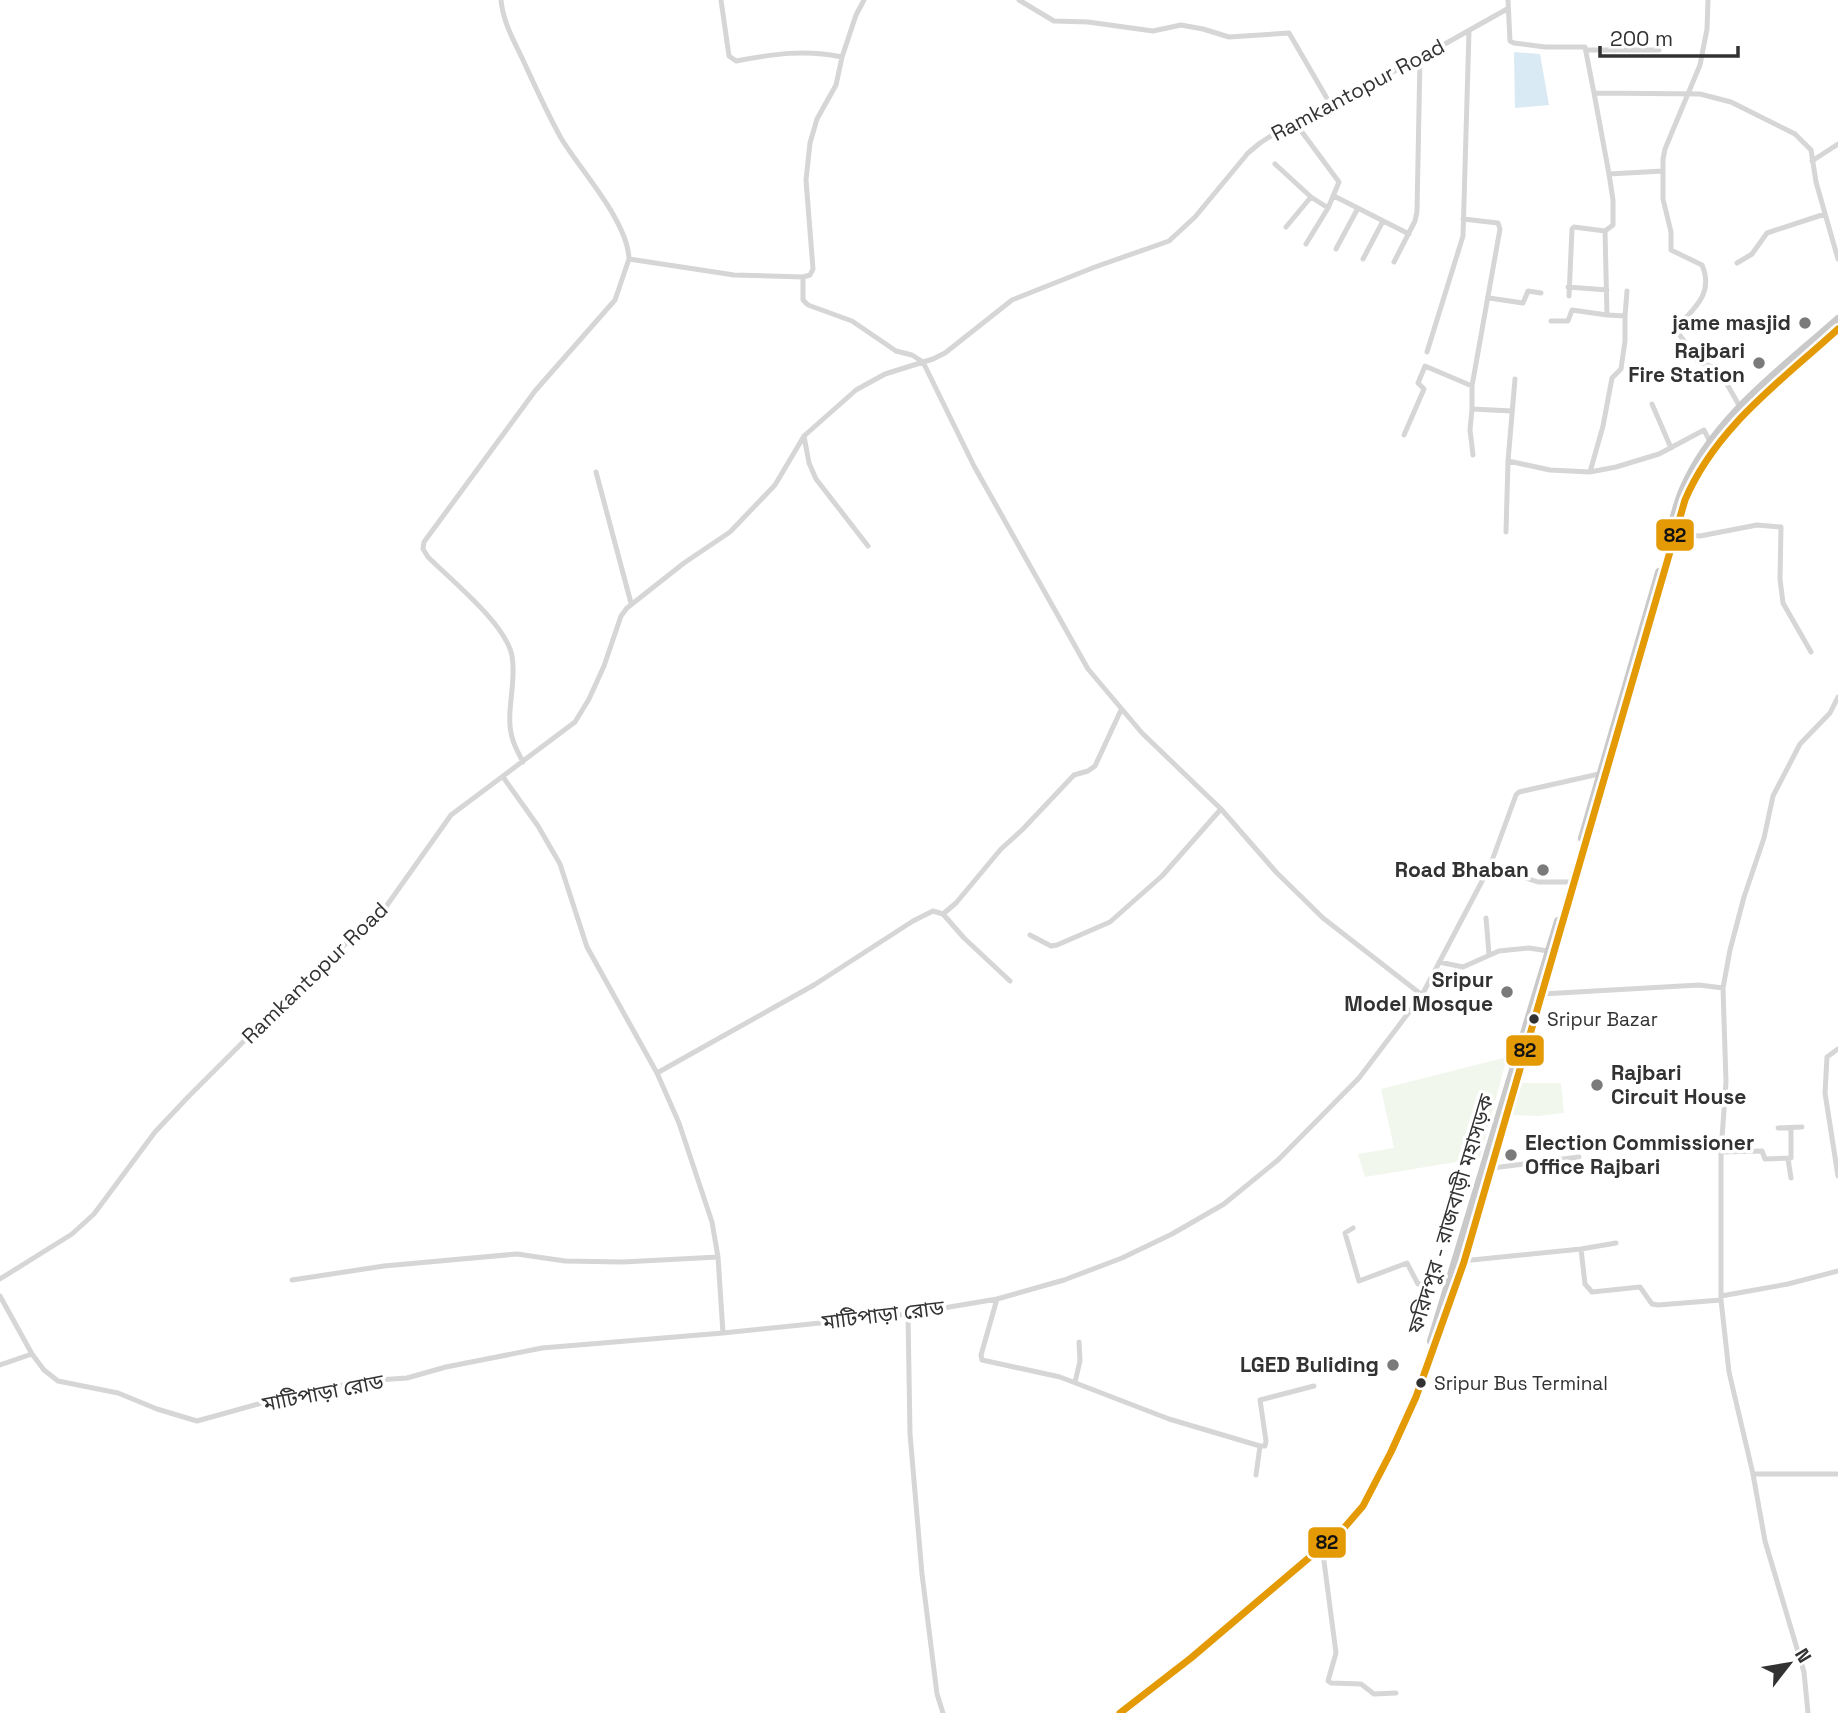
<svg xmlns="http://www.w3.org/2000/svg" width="1838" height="1713" font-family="'Space Grotesk','Noto Sans Bengali',sans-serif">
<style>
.green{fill:#f2f7ed}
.water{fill:#daeaf4}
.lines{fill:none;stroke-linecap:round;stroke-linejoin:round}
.street{stroke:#d6d6d6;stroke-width:5}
.primary{stroke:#c9c9c9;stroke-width:8}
.bus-1-casing{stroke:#fff;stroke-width:12}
.bus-1{stroke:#e39a05;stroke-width:7}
.poi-dot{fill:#7a7a7a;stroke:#fff;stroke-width:2.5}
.bus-dot{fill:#323232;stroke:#fff;stroke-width:2.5}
.labels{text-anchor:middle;stroke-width:7;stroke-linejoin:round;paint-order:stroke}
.bus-label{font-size:19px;fill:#323232;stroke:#fff;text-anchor:start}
.street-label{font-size:21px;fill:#323232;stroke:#fff}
.poi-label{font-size:21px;font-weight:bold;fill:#323232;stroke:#fff;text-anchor:end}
.line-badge{stroke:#fff;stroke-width:2.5}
.pale-badge-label{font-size:19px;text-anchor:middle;font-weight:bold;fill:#111}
</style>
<rect width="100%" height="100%" fill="#fff"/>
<path class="green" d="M1507,1057L1480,1158L1365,1177L1358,1154L1394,1148L1381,1089Z
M1522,1083H1561L1564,1113L1538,1116L1511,1115Z"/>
<path class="water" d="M1514,52L1540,54L1549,105L1515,108Z"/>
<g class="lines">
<path class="street" d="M501,0C503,22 514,41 523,60C535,86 547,113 561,138C580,170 628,221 629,259L734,275L803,277V300L808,305L852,321L896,351L912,355L923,362L974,466L1088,669L1142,733L1221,809L1276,872L1323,918L1422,995
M721,0L729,56L736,61C773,54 805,49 842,57L856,15L864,0
M1019,0L1054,21L1088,22L1153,31L1181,25L1203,29L1229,37L1289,33L1332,107
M1508,0L1510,41L1514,43L1545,47H1585L1594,93L1700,94L1731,102L1795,134L1811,150L1816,182L1838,259
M1708,0L1707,29L1700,65L1665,149L1663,159V199L1671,232V250L1702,265C1714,293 1695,308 1677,327V331L1698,361L1719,370L1740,407
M1587,50H1659
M1594,93L1609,174L1613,200V225L1605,231L1607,315L1625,316V341L1621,369L1612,378L1603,426L1590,472L1616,467L1659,454L1704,430L1710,442
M1296,124L1339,182L1328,208L1306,244
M1812,161L1838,144
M1275,164L1311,197L1328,208
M1609,174L1663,171
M1334,196L1409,234
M1463,219L1498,223L1500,229L1472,386V409
M1286,227L1311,197
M1336,249L1358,208
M1363,259L1383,221
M1394,262L1415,221L1417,211L1420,58
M1737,263L1752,254L1767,233L1825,214
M803,277L810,275L813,269L806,180L810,143L817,119L836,85L842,57
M1568,287L1607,290
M1569,296L1572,229L1574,227L1605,231
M1489,298L1523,303L1528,291L1541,293
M1625,316L1627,291
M1551,321H1568L1572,310L1607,315
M1427,352L1463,236L1469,31
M1652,404L1671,448
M1404,435L1424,389L1418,383L1425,366L1472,386
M804,436L809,463L816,479L868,546
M1473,455L1470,430L1472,409L1512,411
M1508,461L1550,470L1590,472
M596,472L631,603
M1506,532L1508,461L1515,379
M1675,534L1700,536L1757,525L1781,527L1780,579L1783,603L1811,652
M523,762C519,754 514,746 512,737C505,713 517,682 512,656C506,624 451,580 428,557L423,549L424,542L535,391L615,300L629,259
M503,777L538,826L560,864L587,947L657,1073L679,1123L712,1222L718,1257L723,1333
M1490,866L1516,795L1519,792L1599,774
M943,914L956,903L1001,849L1022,830L1074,775L1088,771L1095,766L1121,710
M1486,918L1489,954
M1030,935L1051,946L1057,945L1110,922L1162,876L1221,809
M1439,962L1463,967L1499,951L1529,948L1548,951
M1542,994L1699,985L1723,988
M1838,1049L1827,1057L1825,1093L1838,1176
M657,1073L814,985L913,921L933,911L943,914L964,938L1010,981
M1778,1128L1802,1127
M1721,1152L1762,1151L1765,1159L1791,1158V1128
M1788,1159L1791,1178
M1492,1168L1579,1157
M1353,1228L1345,1233L1359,1281L1407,1263L1418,1284L1451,1279
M1581,1249L1616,1243
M1462,1261L1581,1249L1585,1284L1592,1292L1640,1287L1652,1304L1658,1305L1721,1300
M0,1279L72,1234L94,1214L155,1132L189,1096L293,992L385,908L451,815L575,722L589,699L604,666L621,616L627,608L684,563L730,532L775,485L804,436L856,390L885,374L933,359L945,353L1012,300L1095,267L1169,241L1195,217L1248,153L1260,143L1277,132L1332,107L1355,91L1420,58L1507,9
M292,1280L384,1266L517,1254L565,1261L623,1262L718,1257
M0,1296L32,1354L44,1370L58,1381L118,1393L157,1409L197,1421L276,1399L363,1381L407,1378L446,1367L542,1348L723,1333L908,1314L997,1299L1064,1280L1122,1258L1172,1234L1224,1204L1278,1160L1359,1078L1422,995L1490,866L1538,882H1569
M1721,1296L1788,1284L1838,1271
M997,1299L981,1355L982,1360L1060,1377L1169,1419L1260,1446H1265L1266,1441L1260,1400L1314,1386
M908,1314L910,1434L922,1574L937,1694L943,1713
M0,1365L32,1354
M1075,1382L1080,1361L1079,1342
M1753,1474H1838
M1256,1475L1260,1446
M1322,1546L1336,1653L1328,1681L1331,1683L1361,1684L1374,1694L1396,1693
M1808,1713L1804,1672L1765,1541L1753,1474L1729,1372L1721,1300V1152L1726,1082L1723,988L1730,950L1744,897L1764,838L1773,796L1800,744L1830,713L1838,697"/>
<path class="primary" d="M1666,546C1672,527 1675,507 1683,489C1714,417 1781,370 1838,319
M1582,838L1659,572
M1431,1341L1558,921
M1120,1713L1191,1658L1344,1528L1363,1506L1391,1452L1416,1397L1464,1262L1685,500C1716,427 1781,381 1838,329"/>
<g class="bus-1-casing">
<path id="bus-1" d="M1120,1713L1191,1658L1344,1528L1363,1506L1391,1452L1416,1397L1464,1262L1685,500C1716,427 1781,381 1838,329"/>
</g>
<use href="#bus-1" class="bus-1"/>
</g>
<g class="poi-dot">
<circle cx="1805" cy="323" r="7"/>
<circle cx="1759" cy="363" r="7"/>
<circle cx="1543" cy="870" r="7"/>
<circle cx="1507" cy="992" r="7"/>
<circle cx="1597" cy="1085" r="7"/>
<circle cx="1511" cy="1155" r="7"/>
<circle cx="1393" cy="1365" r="7"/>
</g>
<g class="bus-dot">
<circle cx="1534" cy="1019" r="6"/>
<circle cx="1421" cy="1383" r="6"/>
</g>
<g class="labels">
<g class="bus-label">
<text x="1547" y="1026">Sripur Bazar</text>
<text x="1434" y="1390">Sripur Bus Terminal</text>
</g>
<g class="street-label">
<text transform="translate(1358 90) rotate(-28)" y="7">Ramkantopur Road</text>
<text transform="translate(315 973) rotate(-44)" y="7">Ramkantopur Road</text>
<text transform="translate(1451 1214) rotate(-73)" y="7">ফরিদপুর - রাজবাড়ী মহাসড়ক</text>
<text transform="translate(883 1315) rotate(-7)" y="7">মাটিপাড়া রোড</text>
<text transform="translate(323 1393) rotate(-11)" y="7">মাটিপাড়া রোড</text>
</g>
<g class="poi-label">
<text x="1791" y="330">jame masjid</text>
<text x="1745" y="358">Rajbari<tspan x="1745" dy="24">Fire Station</tspan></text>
<text x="1529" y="877">Road Bhaban</text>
<text x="1493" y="987">Sripur<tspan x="1493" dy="24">Model Mosque</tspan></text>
<text x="1611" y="1080" text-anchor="start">Rajbari<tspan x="1611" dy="24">Circuit House</tspan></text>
<text x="1525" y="1150" text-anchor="start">Election Commissioner<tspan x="1525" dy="24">Office Rajbari</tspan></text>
<text x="1379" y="1372">LGED Buliding</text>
</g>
</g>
<g class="line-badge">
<rect x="1655" y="518" width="40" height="34" rx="7" fill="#e39a05"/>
<rect x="1505" y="1034" width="40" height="33" rx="7" fill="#e39a05"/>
<rect x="1307" y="1526" width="40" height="33" rx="7" fill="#e39a05"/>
</g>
<g class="pale-badge-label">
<text x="1675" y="542">82</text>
<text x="1525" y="1057">82</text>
<text x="1327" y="1549">82</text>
</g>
<g transform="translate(1789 1664) rotate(59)" stroke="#ffffff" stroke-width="5" paint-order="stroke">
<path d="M0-5L12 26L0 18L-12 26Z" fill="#323232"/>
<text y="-10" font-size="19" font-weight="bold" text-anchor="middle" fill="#323232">N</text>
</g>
<path d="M1600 46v10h138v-10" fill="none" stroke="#323232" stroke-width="3.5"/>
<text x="1610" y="46" font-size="21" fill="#323232" stroke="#ffffff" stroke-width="5" paint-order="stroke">200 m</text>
</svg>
